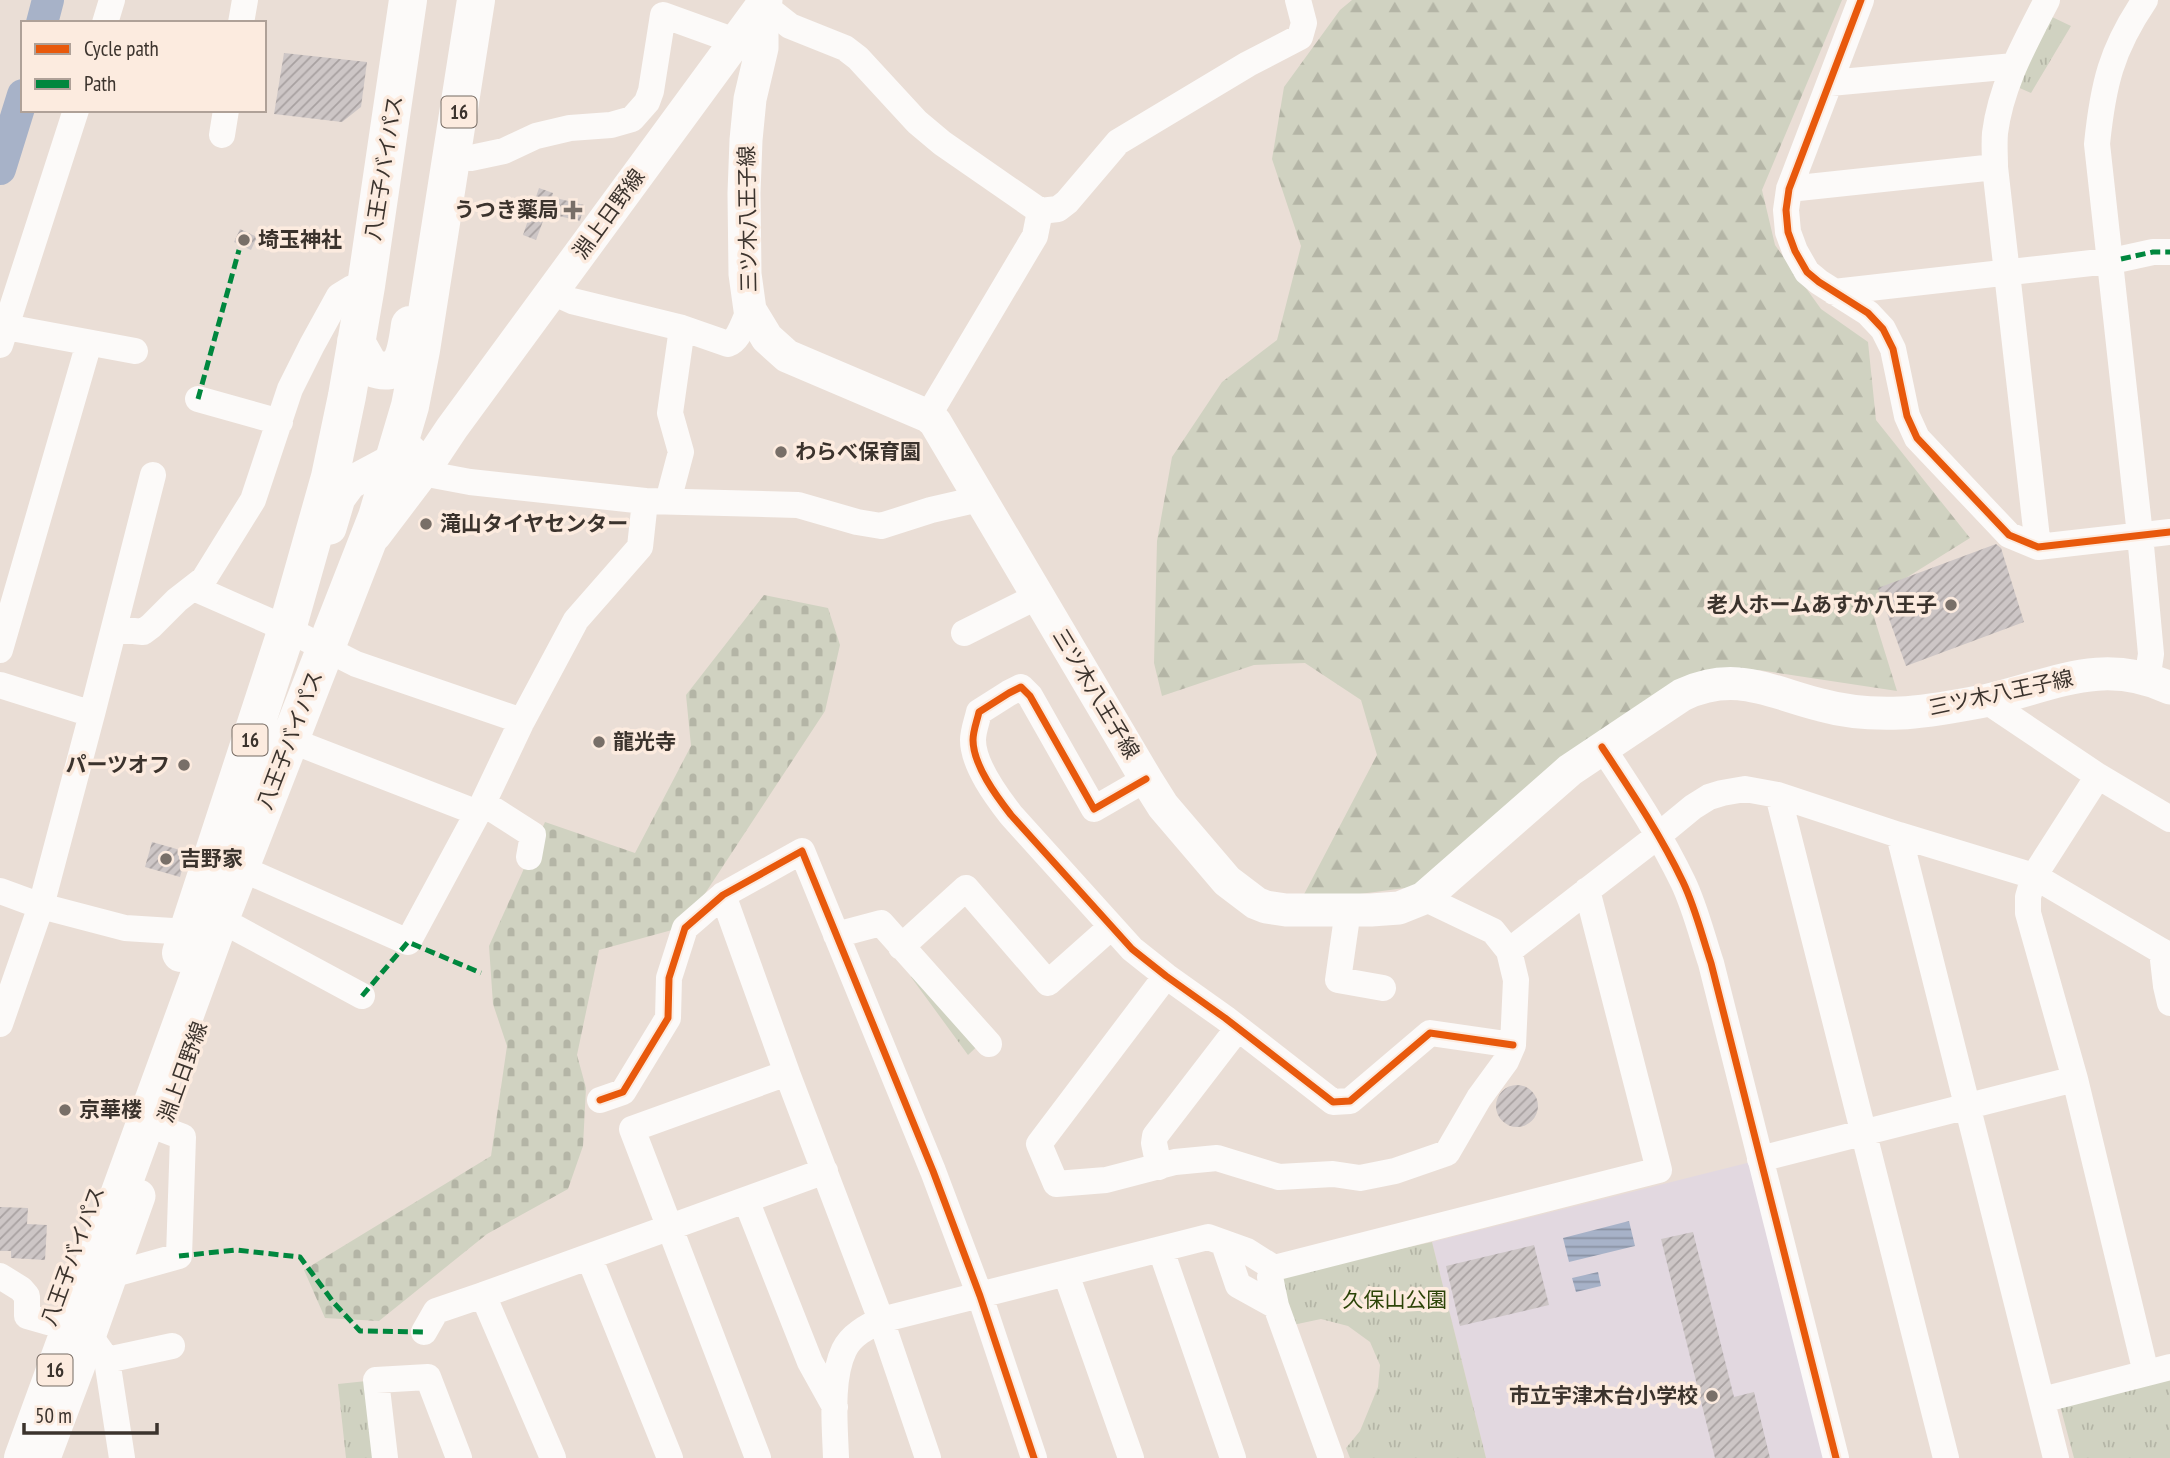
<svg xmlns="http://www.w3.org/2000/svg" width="2170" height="1458" font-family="'PT Sans Narrow','Noto Sans JP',sans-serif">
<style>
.education{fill:#e2d8e0}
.grass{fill:url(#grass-tufts)}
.forest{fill:url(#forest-firs)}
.cemetery{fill:url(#cemetery-stones)}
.water{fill:url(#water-rules)}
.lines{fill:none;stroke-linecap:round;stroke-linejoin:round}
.river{stroke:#a7b2c8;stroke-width:32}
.building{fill:url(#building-hatch)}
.minor{stroke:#fcfaf9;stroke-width:26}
.major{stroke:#fcfaf9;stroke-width:33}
.highway{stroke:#fcfaf9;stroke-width:38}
.quiet{stroke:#00873e;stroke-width:5;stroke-dasharray:10 5;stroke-linecap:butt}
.cycleway-casing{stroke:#fcebdf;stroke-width:11}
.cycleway{stroke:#e8590c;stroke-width:7}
.poi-dot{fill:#786f68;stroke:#fcebdf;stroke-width:2.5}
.labels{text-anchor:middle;stroke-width:7;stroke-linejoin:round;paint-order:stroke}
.shield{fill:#fcebdf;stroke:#756a62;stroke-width:2}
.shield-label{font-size:19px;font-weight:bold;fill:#3b332d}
.street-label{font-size:21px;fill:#3b332d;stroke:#fcebdf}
.poi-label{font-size:21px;font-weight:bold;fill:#3b332d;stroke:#fcebdf;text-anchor:start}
.park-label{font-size:21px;fill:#2c4408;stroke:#fcebdf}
</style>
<defs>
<pattern id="grass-tufts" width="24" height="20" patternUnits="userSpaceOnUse" patternTransform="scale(1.75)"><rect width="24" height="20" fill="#d0d2c1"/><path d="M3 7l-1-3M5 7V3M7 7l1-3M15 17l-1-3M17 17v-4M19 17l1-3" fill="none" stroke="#b4b5a6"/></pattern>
<pattern id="forest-firs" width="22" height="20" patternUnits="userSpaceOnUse" patternTransform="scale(1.75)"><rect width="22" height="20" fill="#d0d2c1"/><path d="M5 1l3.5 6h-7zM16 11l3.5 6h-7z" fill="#b4b5a6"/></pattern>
<pattern id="cemetery-stones" width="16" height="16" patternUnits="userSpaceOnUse" patternTransform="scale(1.75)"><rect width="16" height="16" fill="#d0d2c1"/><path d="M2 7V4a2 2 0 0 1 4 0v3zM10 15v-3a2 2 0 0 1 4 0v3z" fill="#b4b5a6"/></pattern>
<pattern id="water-rules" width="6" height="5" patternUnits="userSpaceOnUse" patternTransform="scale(1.75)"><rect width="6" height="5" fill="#a7b2c8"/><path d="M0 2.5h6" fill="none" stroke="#8991a3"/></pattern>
<pattern id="building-hatch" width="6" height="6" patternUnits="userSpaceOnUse" patternTransform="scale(1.75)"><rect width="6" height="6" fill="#cdc6c6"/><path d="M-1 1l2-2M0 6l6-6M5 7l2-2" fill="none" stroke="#a8a1a1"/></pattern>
</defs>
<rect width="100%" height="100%" fill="#eaded6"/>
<path class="education" d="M1751,1162L1825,1458H1486L1432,1242Z"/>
<path class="grass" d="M2050,16L2071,26L2031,93L2015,86Z
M919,967L985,1039L968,1055L911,977Z
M1432,1242L1486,1458H1350L1346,1448L1360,1431L1378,1387L1380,1365L1370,1342L1348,1326L1321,1319L1288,1326L1283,1274Z
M2170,1373V1458H2074L2059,1402Z
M376,1380L385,1458H346L338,1384Z"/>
<path class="forest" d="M1352,0H1842L1762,190L1775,245L1821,309L1868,342L1876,420L1970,538L1869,601L1897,691L1759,670L1661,690L1412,887L1300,902L1377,755L1361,700L1305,663L1254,665L1162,696L1154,663L1157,541L1172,457L1222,382L1277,340L1301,246L1272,159L1284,87L1340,10Z"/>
<path class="cemetery" d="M764,595L828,608L840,645L825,711L683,927L599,950L577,1055L586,1088L583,1146L568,1189L487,1234L379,1321L325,1318L304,1270L491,1156L507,1046L493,1004L489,946L545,822L635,853L691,746L686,695Z"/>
<path class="water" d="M1629,1221L1635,1246L1569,1262L1563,1238Z
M1598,1272L1601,1286L1576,1292L1572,1278Z"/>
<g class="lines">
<path class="river" d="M42,23L48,0
M0,169L23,95"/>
</g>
<path class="building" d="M284,53L367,62L361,107L342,122L274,114Z
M539,188L553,193L552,197L584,205L580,221L546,213L536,240L523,235Z
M240,229L257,237L251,250L234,242Z
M1996,544L2001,548L2024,622L1906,666L1878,588Z
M152,842L187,852L180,877L145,867Z
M1496 1106a21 21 0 1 1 42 0a21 21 0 1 1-42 0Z
M0,1207L28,1208L27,1224L47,1225L45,1260L11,1258V1251H0Z
M1693,1232L1734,1397L1754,1392L1770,1458H1715L1661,1239Z
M1534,1245L1549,1305L1460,1326L1446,1266Z"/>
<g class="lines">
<path class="minor" d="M1861,0L1789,189L1786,210L1788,232L1795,251L1807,272L1819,282L1868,313L1883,329L1893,349L1907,416L1917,438L2009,535L2038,547L2170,532
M762,4L790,26L845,48L858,58L917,122L942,143L1040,211L1035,236L928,416
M105,23L112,0
M241,23L245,0
M1830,83L2014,66
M222,135L226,110
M452,157L471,158L504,151L536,136L570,128L611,125L632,119L647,102L651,91L663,15L735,41
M1789,189L1995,167
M1040,211L1058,209L1067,202L1118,142L1248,64L1300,37L1304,23L1298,0
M2121,259L2153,252H2170
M552,292L572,301L682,328L728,344C740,340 743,321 750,310
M1834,292L2109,261
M6,327L135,351
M0,345L76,110
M198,399L280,422
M422,473L470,482L645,501L798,505L857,522L881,526L931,510L979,499
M668,501L681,452L670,413L682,328
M2038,547L1995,167C1995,156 1994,144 1995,133C2001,85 2025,43 2047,0
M194,588L287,629L356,664L522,721
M115,629L143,632L151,626L177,600L204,579L253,500L290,389L312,345L339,296L352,288L366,286
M964,633L1038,596
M0,650L89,343
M2143,677L2149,667L2151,654L2140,535L2097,144C2103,85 2111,50 2145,0
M0,685L92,714L41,906L0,1024
M1985,700L2098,776L2170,819
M92,714L153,475
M295,742L478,813
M1602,747C1631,791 1660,834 1683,882C1695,907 1702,936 1711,963L1836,1458
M2098,776L2034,876L2028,897V913L2075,1079L2146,1373
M1146,779L1094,809L1030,696L1021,687L1009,693L979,712C977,721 973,731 973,740C973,765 997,797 1011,815L1132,949L1166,976L1225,1018L1333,1102L1350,1101L1430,1033L1513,1045
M1778,795L1946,1458
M1899,835L2056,1458
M529,857L533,835L483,803L522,721L576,620L640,547L645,501
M256,875L408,942L483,803
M0,891L41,906L125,928L188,932
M723,895L787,1073L632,1129L758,1458
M1348,910L1338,980L1383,988
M236,928L362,996
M836,935L881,923L989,1044
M901,947L966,888L1048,983L1111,927
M1509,951L1659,835L1693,807L1709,797L1722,793L1745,789L1778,795L1899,835L2034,876L2170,956
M2162,951L2166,986L2170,1003
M1166,976L1039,1144L1056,1184L1106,1180L1175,1162L1217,1158L1279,1177L1333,1174L1360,1178L1395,1171L1447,1153L1479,1098L1506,1061L1513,1045L1516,980L1509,951L1493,931L1424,898
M787,1073L881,1320L928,1458
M600,1100L623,1092L668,1018L669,978L685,928L723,895L802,851L933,1171L980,1296L1034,1458
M1760,1159L2075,1079
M1159,1167L1154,1143L1155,1136L1238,1028
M746,1200L810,1362L835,1407
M1224,1244L1238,1285L1276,1306
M1161,1250L1233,1458
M589,1257L670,1458
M1274,1268L1659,1170L1587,890
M1066,1274L1131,1458
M111,1275L179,1256L183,1137L162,1129
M0,1276L21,1289L27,1296V1316L48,1322
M424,1332L436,1311L483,1295
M90,1336L107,1360L122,1458
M107,1360L172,1346
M2042,1400L2170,1367
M385,1458L376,1380L428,1377L459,1458
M553,1458L483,1295L825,1171
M836,1458C835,1426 830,1379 844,1350C851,1335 867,1327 881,1320L1208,1237L1247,1251L1274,1268L1270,1277L1276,1306L1331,1458"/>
<path class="major" d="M762,4V48L750,99L746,140L744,193L745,274L750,310L767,338L787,356L928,416L935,422L1146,779L1163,806L1227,881L1256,903L1266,907L1286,910H1371L1399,908L1424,898L1570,770L1682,695C1735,670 1770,692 1821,705C1846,712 1874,714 1900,713C1928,712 1957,706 1984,701C2052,686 2101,656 2170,688
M330,528L339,498L350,483L410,451
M375,535L422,473L452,428L766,0
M44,1458L79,1365L139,1196"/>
<path class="highway" d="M356,342L370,367C404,381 406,351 410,325
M181,953L287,629L330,477L347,396L366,286L408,0
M23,1458L218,924L377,517L410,406L421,350L476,0"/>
<path class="quiet" d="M2121,259L2153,252H2170
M198,399L239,250
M362,996L408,942L481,973
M179,1256L236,1250L300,1257L334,1303L360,1331L424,1332"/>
<g class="cycleway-casing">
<path id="cycleway" d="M1861,0L1789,189L1786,210L1788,232L1795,251L1807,272L1819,282L1868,313L1883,329L1893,349L1907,416L1917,438L2009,535L2038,547L2170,532
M1602,747C1631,791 1660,834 1683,882C1695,907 1702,936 1711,963L1836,1458
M1146,779L1094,809L1030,696L1021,687L1009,693L979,712C977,721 973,731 973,740C973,765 997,797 1011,815L1132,949L1166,976L1225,1018L1333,1102L1350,1101L1430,1033L1513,1045
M600,1100L623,1092L668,1018L669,978L685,928L723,895L802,851L933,1171L980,1296L1034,1458"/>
</g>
<use href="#cycleway" class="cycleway"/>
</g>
<g class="poi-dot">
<path d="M569.5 199.5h7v7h7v7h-7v7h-7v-7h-7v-7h7z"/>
<circle cx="244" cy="240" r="7"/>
<circle cx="781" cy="452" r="7"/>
<circle cx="426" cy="524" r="7"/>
<circle cx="1951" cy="605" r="7"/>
<circle cx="599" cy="742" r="7"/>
<circle cx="184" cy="765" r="7"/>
<circle cx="166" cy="859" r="7"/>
<circle cx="65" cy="1110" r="7"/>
<circle cx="1712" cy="1396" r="7"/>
</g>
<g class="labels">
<g class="shield">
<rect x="441.5" y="96.5" width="35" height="31" rx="5"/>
<rect x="232.5" y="724.5" width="35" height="31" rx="5"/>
<rect x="37.5" y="1354.5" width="35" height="31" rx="5"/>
</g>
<g class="shield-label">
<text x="459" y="119">16</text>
<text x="250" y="747">16</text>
<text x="55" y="1377">16</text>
</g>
<g class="street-label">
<text transform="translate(384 168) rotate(-81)" y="7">八王子バイパス</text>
<text transform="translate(609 214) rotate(-54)" y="7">淵上日野線</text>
<text transform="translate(748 219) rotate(-91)" y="7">三ツ木八王子線</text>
<text transform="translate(2001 693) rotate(-12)" y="7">三ツ木八王子線</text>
<text transform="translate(1096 694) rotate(59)" y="7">三ツ木八王子線</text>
<text transform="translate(290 740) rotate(-69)" y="7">八王子バイパス</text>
<text transform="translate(183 1072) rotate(-70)" y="7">淵上日野線</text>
<text transform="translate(73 1256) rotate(-70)" y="7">八王子バイパス</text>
</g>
<g class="poi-label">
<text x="559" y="217" text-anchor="end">うつき薬局</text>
<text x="258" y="247">埼玉神社</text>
<text x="795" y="459">わらべ保育園</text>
<text x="440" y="531">滝山タイヤセンター</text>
<text x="1937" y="612" text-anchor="end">老人ホームあすか八王子</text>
<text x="613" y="749">龍光寺</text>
<text x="170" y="772" text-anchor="end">パーツオフ</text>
<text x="180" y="866">吉野家</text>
<text x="79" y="1117">京華楼</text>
<text x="1698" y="1403" text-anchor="end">市立宇津木台小学校</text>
</g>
<g class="park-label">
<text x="1395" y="1307">久保山公園</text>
</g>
</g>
<rect x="21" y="21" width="245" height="91" fill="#fcebdf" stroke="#afa198" stroke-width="2"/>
<rect x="35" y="44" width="35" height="10" fill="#e8590c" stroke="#afa198" stroke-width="2"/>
<text x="84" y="56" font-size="21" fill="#3b332d">Cycle path</text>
<rect x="35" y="79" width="35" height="10" fill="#00873e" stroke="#afa198" stroke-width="2"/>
<text x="84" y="91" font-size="21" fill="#3b332d">Path</text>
<path d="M24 1423v10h133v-10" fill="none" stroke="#3b332d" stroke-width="3.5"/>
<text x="35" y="1423" font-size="21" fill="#3b332d" stroke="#fcebdf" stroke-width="5" paint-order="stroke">50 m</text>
</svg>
